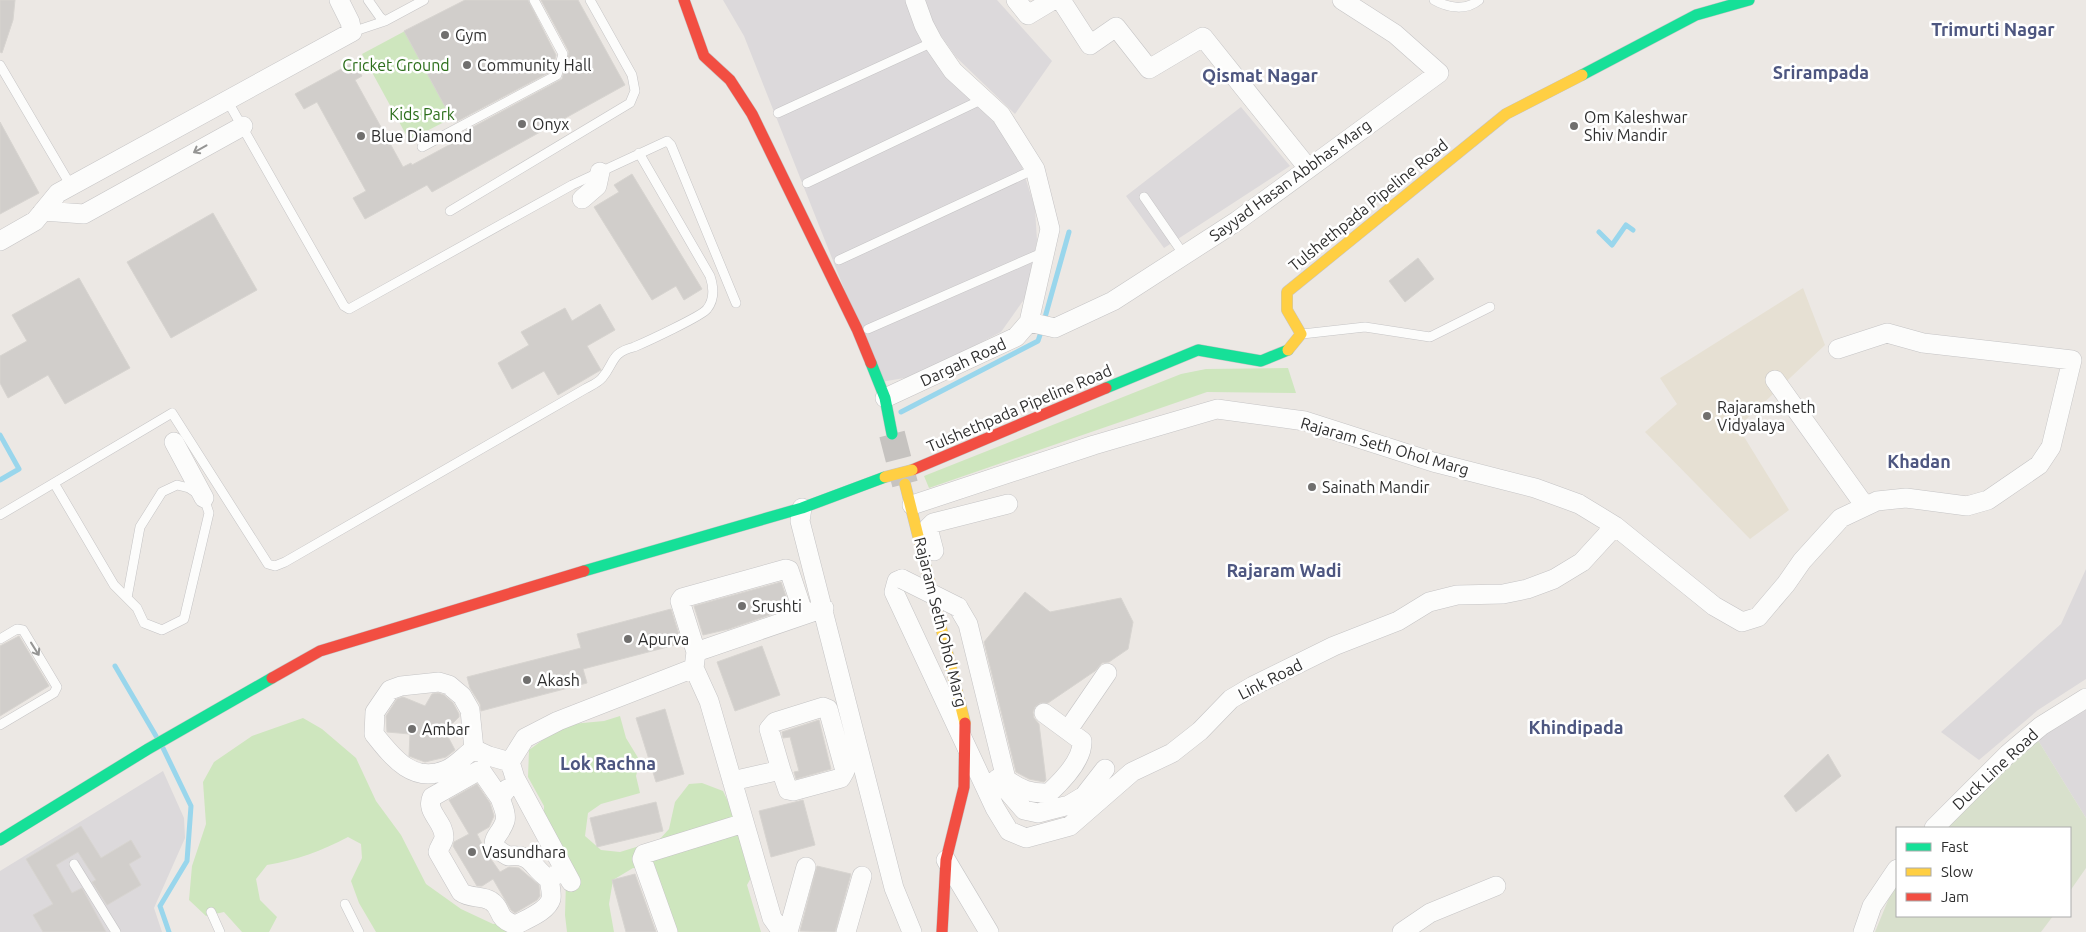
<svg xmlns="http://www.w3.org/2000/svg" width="2086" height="932" font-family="Ubuntu,sans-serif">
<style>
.industrial{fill:#dcd9db}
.education{fill:#e6e0d3}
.green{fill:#cee6be}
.cemetery{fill:#d8e0cc}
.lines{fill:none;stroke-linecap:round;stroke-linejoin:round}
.stream{stroke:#99d6ec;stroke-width:5}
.building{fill:#d1cecb;stroke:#d7d4d0}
.secondary-tunnel{stroke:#c6c3c0;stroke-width:26;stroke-dasharray:26 13;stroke-linecap:butt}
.lane-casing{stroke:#c5c4c5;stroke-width:10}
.street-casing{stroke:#c5c4c5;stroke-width:20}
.fast-casing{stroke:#c5c4c5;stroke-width:12}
.slow-casing{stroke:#c5c4c5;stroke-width:12}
.jam-casing{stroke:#c5c4c5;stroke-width:12}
.lane{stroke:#fcfcfb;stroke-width:9}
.street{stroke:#fcfcfb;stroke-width:19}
.fast{stroke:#16e098;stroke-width:11}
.slow{stroke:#ffcf43;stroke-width:11}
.jam{stroke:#f24e42;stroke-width:11}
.street-bridge-casing{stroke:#c5c4c5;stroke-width:20;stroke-linecap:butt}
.slow-bridge-casing{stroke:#c5c4c5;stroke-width:12;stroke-linecap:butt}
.street-bridge{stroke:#fcfcfb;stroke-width:19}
.slow-bridge{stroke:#ffcf43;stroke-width:11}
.oneway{stroke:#959594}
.poi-dot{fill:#706f6e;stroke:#fff;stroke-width:2}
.labels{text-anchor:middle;stroke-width:5;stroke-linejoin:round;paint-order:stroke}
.poi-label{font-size:16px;fill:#2e2e2e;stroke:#fff;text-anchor:start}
.park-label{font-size:16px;fill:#2c6e1b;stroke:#fff}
.street-label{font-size:16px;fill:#2e2e2e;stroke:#fff}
.neighbourhood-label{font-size:18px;font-weight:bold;fill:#4d5680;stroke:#fff}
</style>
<rect width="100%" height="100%" fill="#ece8e4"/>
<path class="industrial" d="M723,0H907L996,123L1021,164L1035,208L1037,241L1025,298L1001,332L916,376L881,382L744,36Z
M925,0H997L1052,61L1015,114L956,57L932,23Z
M1241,107L1290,166L1164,248L1126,196Z
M2086,569V679L2038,710L1979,760L1941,732L2061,624Z
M2086,709V818L2036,737Z
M163,771L184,818L185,838L154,908L162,932H0V871Z"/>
<path class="education" d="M1803,288L1825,345L1738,427L1789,510L1750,539L1645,432L1677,404L1660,378Z"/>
<path class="green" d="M405,31L452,118L409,140L362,54Z
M1288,368L1296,393L1207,392L929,488L924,476L1181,374L1206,369Z
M620,716L626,738L640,761L636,776L640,793L601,804L588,813L585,836L601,850L620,852L659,840L669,829L675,802L689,784L702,783L723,791L735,816L753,874L747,885L761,932H673L656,870L633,868L613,880L609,904L614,932H567L565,915L566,882L544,816V806L528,777L529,750L544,739L548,732L572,724L604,721Z
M303,718L322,729L356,758L376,801L401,835L426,884L461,909L493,924L507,923L518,932H376L359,903L351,881L362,858L361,844L348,837C322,851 296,860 267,865L256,879L260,900L277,917L269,932H242L224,912L206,916L189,900L192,866L206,824L203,782L214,762L252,736Z"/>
<path class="cemetery" d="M2036,737L2086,818V868L2070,891V828H1946Z
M1897,886V916H2053L2041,932H1875L1889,898Z"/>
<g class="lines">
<path class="stream" d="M1599,232L1612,245L1626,225L1633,230
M1044,321L1069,232
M901,412L1038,341L1042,329
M0,435L19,469L0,480
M115,666L156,736
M163,748L191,806L187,861L160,906L169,932"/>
</g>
<path class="building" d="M0,0H15L13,20L2,53L0,52Z
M465,0H528L556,55L552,71L454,123L404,31Z
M541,0H578L625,85L432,192L427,185L365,219L353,198L366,191L317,102L304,109L295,94L354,62L362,76L355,80L403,167L411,163L412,165L462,138L460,134L562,79L569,52Z
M0,122L39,193L0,214Z
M632,174L702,289L684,300L676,286L652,300L594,207L619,192L614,185Z
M213,213L257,290L171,338L127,262Z
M1418,258L1434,279L1405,302L1389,281Z
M79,278L130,368L65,404L48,375L8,398L0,383V356L27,341L12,315Z
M600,304L615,330L587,346L601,370L599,371L558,395L544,371L512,389L498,363L529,345L521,332L565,308L572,321Z
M781,582L790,608L729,629L703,635L694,606Z
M1025,592L1050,612L1121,598L1133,622L1128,649L1109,662L1102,663L1095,671L1048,703H1040L1035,707L1033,712L1034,718L1039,724L1046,780L1044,782L1029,779L1016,772L984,642Z
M671,609L681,641L678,642L679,644L583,669L587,683L481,711L480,704L470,688L467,677L581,648L577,634Z
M19,636L49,686L0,716V646Z
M762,646L780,695L735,711L717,662Z
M438,693L444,695L453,703L459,714V717L445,731L455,750L446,757L425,762L409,756L410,734L387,732L386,716L397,699L403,697L425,706L432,694Z
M665,709L684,774L656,782L636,718Z
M819,720L831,769L796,779L794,772L799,771L790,737L783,738L782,732Z
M1828,754L1841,776L1796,812L1784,796Z
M477,784L490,803L494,816L489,827L477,834L486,852L500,872L509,867L519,868L539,885L540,896L537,900L515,913L511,910L493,879L482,886H477L453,846L454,842L469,834L449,800Z
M803,800L815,845L771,857L759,811Z
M656,802L663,831L597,847L590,818Z
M81,826L101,858L131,840L141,857L129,864L141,885L107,905L92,882L96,880L78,852L56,865L72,893L82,888L106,932H43L33,915L53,904L26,859Z
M817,866L851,874L835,932L800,931Z
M635,874L656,932H626L612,880Z"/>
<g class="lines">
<path class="secondary-tunnel" d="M892,434L905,484"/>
<g class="lane-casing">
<path id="lane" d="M368,0L380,17L385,21
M1434,0C1448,8 1466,11 1479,0
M352,32L385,21L424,0
M0,65L71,186
M227,100L344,306L349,309L572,185L667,141L671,145L736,303
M778,113L933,42
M422,147L557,75L563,54L534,0
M807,183L983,99
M1144,197L1184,255
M450,211L630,103L635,91L632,75L590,0
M839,260L1035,169
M868,329L1044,252
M1302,334L1365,327L1430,337L1490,307
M54,483L114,585L137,608L144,623L162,630L184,619L209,513L204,498L189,488L177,485L162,492L140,527L127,598
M0,515L172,413L268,564L275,566L285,562L585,389C590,386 598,383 602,378C615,363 610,353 634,347C646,342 702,316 707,309C715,299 714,288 710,276L639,153
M0,639L17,629L23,630L57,687L54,693L0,725
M74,864L116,932
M345,904L359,932
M211,912L220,932"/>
</g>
<g class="street-casing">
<path id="street" d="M1016,0L1028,15L1053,0
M1061,0L1090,45L1116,27L1149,69L1203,37L1308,168
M582,199L597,186L600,172
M43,211L84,214L243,126
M0,241L35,221L58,193L352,32L350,22L339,0
M1029,322L1055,328L1113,301L1237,221L1439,73L1395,34L1342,0
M1775,380L1865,506
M885,398L1016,337L1029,322L1050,229L1035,169L1001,115L953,71L933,42L924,25L915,0
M174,442L204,498
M912,505L1094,445L1217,409L1305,421L1433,462L1535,488L1579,504L1615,526L1714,606L1742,622L1758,617L1786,584L1802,561L1841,518L1877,501L1906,498L1967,506L1988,500L2039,465L2051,447L2072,360L1923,343L1887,333L1838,349
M802,508L800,521L894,888L912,932
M934,551L928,528L933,523L1008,504
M902,579L897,581L894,592L995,808L1009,831L1026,838L1070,826L1132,772L1172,753L1200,731L1231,699L1253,686L1334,646L1398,621L1429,602L1457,595L1503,594L1527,589L1554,579L1582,562L1615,526
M958,607L968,624L1006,779C1019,789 1031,794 1049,793C1062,781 1083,760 1082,741L1044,713
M696,652L680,601L682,598L786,569L789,570L801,606
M1068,730L1107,673
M474,749L470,710L462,696L449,685L439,682L401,686L390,690L375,712L374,734C393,758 413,784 446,770C456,766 465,755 474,749L489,756L510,762
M997,779L1024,810L1038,813L1069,805L1084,796L1105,769
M732,781L781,770L788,790L793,791L841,778L845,771L828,709L823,707L775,722L769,729L781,770
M507,789L500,798C502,804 507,814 505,821C500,838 482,842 508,856C534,853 531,868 549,879L559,873
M500,798L482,772L478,771L432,797C425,812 444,821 444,837C444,842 439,846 438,852L461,892C470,899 482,895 491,901C504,909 494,918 516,925C526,919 547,912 551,899C552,893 550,885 549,879
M1934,828L2008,754L2041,726L2086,698
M946,860L989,932
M571,882L515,778L510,762L525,738L558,721L694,668
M668,932L642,859L644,854L744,823
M782,932L772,918L709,701L694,668L696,652L824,608
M788,932L806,867
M846,932L862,876
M1402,932L1430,913L1496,886
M1863,932L1872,906L1897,869"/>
</g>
<g class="fast-casing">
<path id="fast" d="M1582,75L1696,15L1749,0
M871,363L885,398L892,434
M1106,388L1198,350L1261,361L1288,350
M584,571L802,508L885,477
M0,840L148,749L272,678"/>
</g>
<g class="slow-casing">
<path id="slow" d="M1288,350L1301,334L1287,310V292L1506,114L1582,75
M905,484L965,723"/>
</g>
<g class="jam-casing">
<path id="jam" d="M684,0L704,56L730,80L752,114L857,329L871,363
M912,470L1106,388
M272,678L320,651L584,571
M942,932L946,860L964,787L965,723"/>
</g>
<use href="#lane" class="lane"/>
<use href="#street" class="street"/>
<use href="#fast" class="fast"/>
<use href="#slow" class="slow"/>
<use href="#jam" class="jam"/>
<g class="street-bridge-casing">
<path id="street-bridge" d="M902,579L958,607"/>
</g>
<g class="slow-bridge-casing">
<path id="slow-bridge" d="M885,477L912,470"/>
</g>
<use href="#street-bridge" class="street-bridge"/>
<use href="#slow-bridge" class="slow-bridge"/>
</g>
<defs><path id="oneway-shaft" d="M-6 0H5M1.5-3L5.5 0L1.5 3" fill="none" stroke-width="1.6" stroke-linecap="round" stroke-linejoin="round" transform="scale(1.25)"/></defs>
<g class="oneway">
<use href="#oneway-shaft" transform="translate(200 149) rotate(151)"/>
<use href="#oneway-shaft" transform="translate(35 649) rotate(58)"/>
</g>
<g class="poi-dot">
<circle cx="445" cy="35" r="5"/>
<circle cx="467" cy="65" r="5"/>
<circle cx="522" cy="124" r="5"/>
<circle cx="1574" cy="126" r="5"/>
<circle cx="361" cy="136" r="5"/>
<circle cx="1707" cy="416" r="5"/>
<circle cx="1312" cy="487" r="5"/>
<circle cx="742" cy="606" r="5"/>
<circle cx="628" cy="639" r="5"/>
<circle cx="527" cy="680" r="5"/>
<circle cx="412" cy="729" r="5"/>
<circle cx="472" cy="852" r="5"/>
</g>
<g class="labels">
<g class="poi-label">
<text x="455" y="41">Gym</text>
<text x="477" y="71">Community Hall</text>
<text x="1584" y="123">Om Kaleshwar<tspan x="1584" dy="18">Shiv Mandir</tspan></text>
<text x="532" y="130">Onyx</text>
<text x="371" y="142">Blue Diamond</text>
<text x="1717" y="413">Rajaramsheth<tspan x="1717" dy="18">Vidyalaya</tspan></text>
<text x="1322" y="493">Sainath Mandir</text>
<text x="752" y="612">Srushti</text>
<text x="638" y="645">Apurva</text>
<text x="537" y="686">Akash</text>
<text x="422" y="735">Ambar</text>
<text x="482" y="858">Vasundhara</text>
</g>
<g class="park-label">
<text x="396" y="71">Cricket Ground</text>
<text x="422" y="120">Kids Park</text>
</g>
<g class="street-label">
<text transform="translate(1290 180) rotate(-36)" y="6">Sayyad Hasan Abbhas Marg</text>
<text transform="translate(1368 205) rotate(-39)" y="6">Tulshethpada Pipeline Road</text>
<text transform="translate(963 362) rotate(-25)" y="6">Dargah Road</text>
<text transform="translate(1019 408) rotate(-23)" y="6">Tulshethpada Pipeline Road</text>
<text transform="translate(1385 446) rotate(16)" y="6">Rajaram Seth Ohol Marg</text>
<text transform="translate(941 622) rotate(76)" y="6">Rajaram Seth Ohol Marg</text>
<text transform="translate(1270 679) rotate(-27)" y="6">Link Road</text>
<text transform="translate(1995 769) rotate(-43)" y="6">Duck Line Road</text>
</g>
<g class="neighbourhood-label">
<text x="1993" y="36">Trimurti Nagar</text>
<text x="1821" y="79">Srirampada</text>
<text x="1260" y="82">Qismat Nagar</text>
<text x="1919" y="468">Khadan</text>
<text x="1284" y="577">Rajaram Wadi</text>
<text x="1576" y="734">Khindipada</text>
<text x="608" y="770">Lok Rachna</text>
</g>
</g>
<rect x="1896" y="827" width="175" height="90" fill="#ffffff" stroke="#ababab"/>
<rect x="1906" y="843" width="25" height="8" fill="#16e098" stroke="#ababab"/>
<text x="1941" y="852" font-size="15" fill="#2e2e2e">Fast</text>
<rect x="1906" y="868" width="25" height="8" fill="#ffcf43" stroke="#ababab"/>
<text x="1941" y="877" font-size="15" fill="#2e2e2e">Slow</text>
<rect x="1906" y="893" width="25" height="8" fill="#f24e42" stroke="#ababab"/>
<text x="1941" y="902" font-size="15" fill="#2e2e2e">Jam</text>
</svg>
